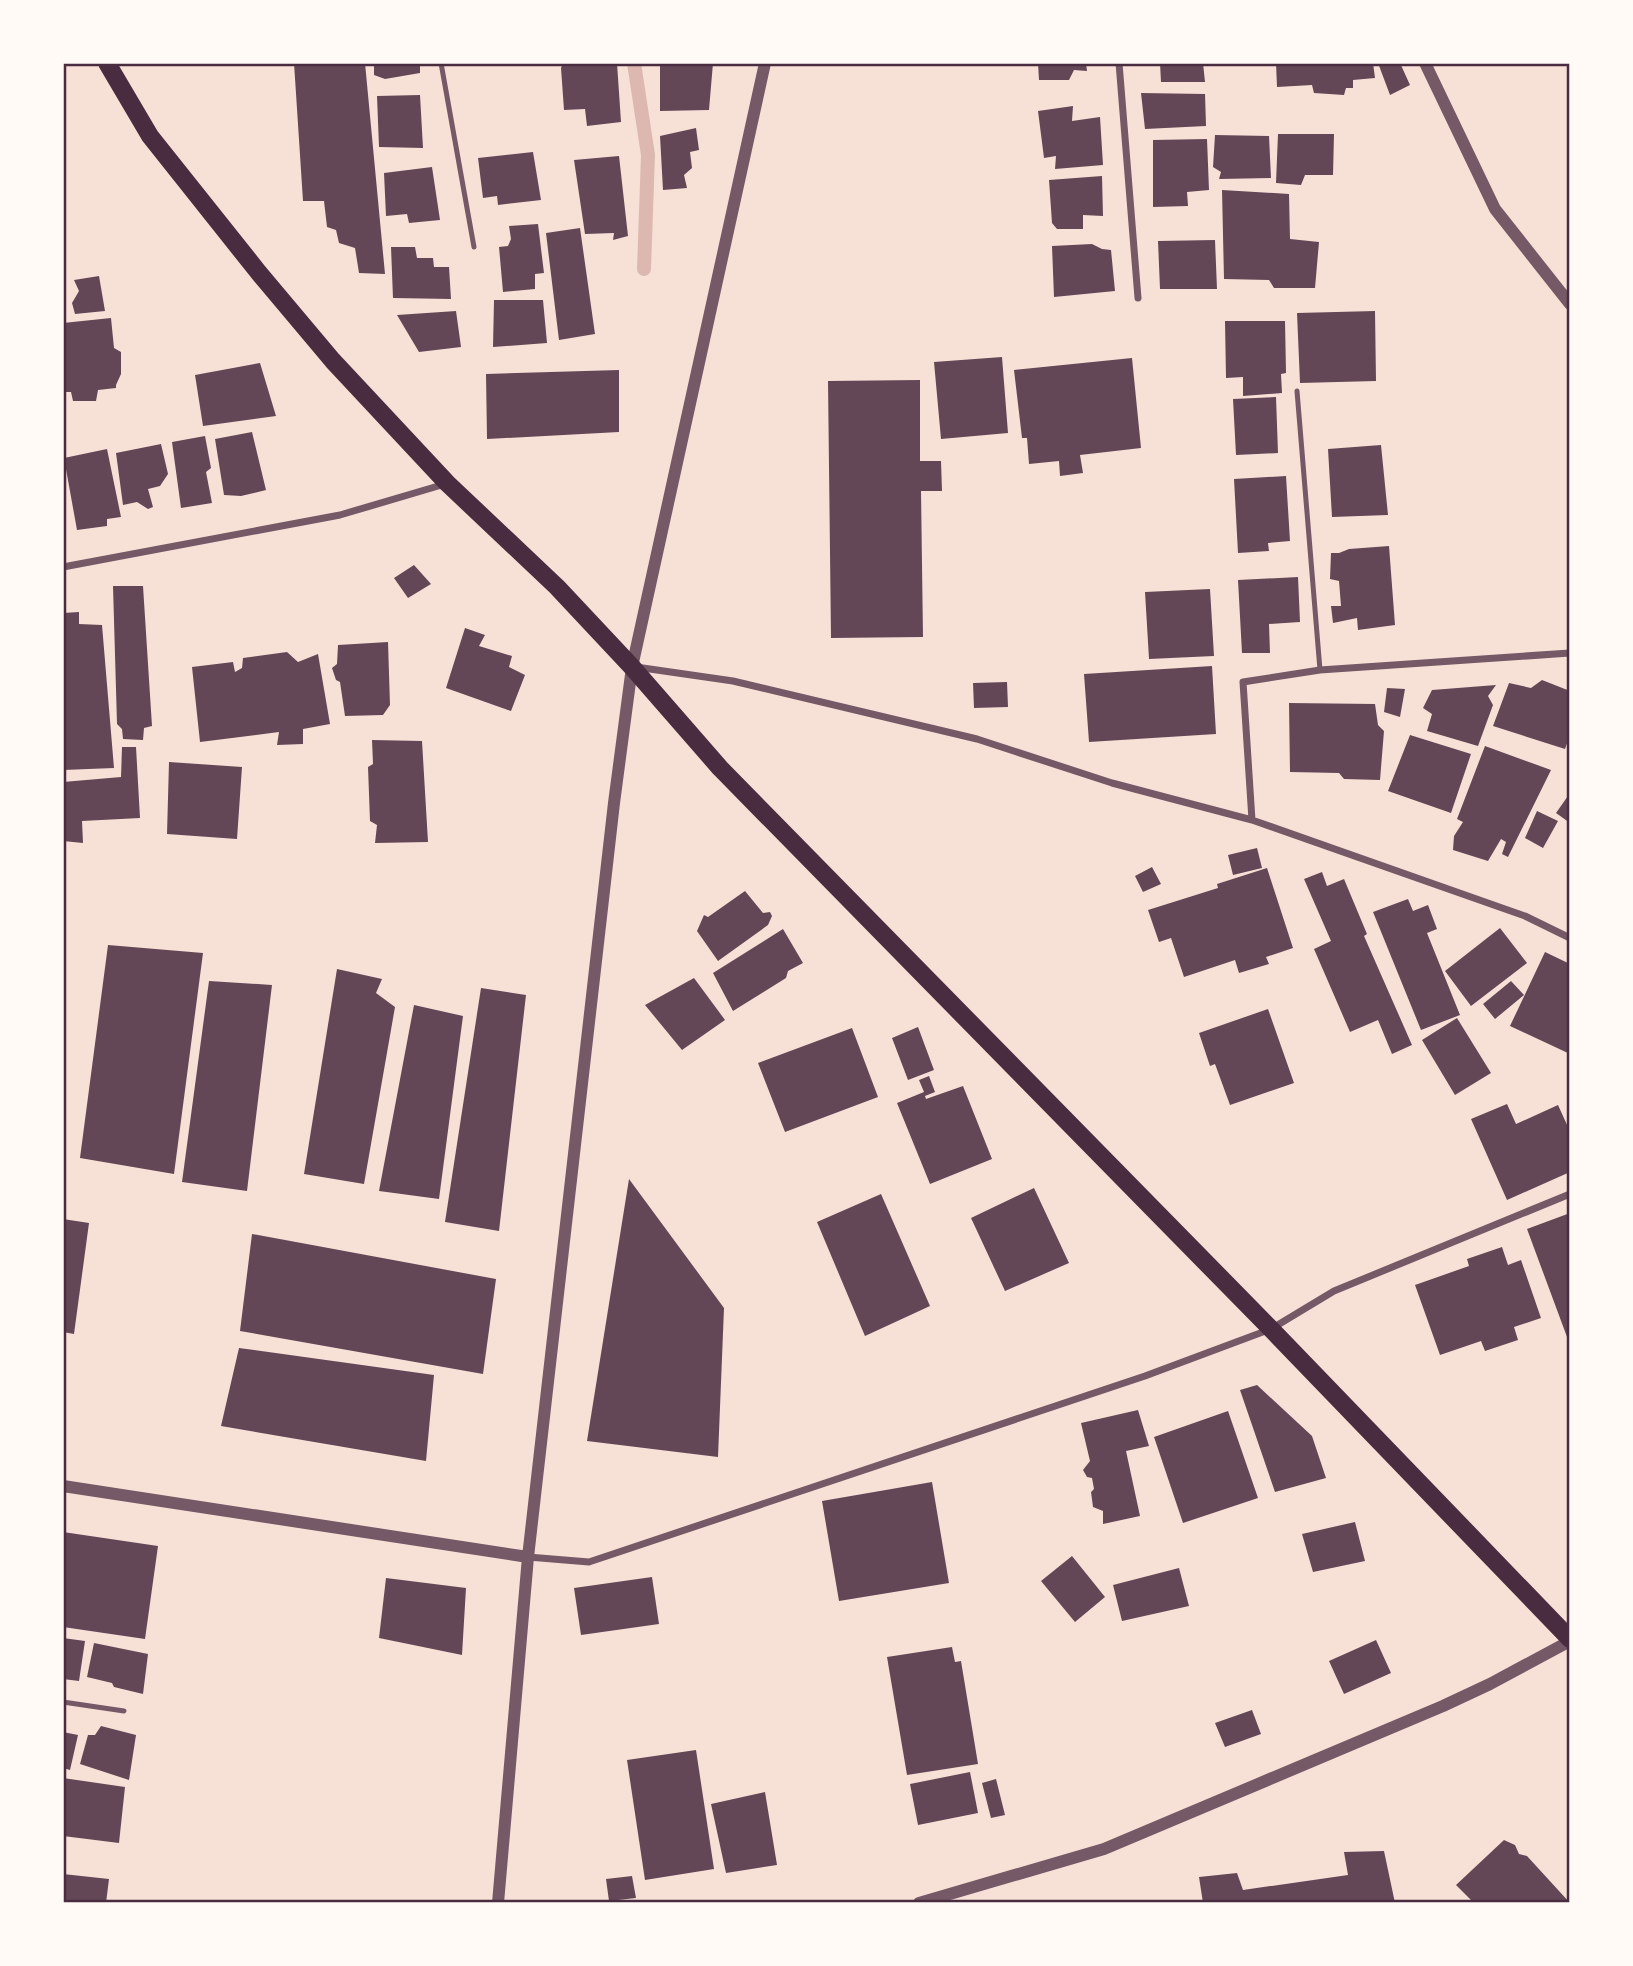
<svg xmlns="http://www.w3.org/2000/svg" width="1633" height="1966" font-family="Mulish,sans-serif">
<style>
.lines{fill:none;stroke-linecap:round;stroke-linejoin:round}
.stream{stroke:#dcb8b0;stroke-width:14}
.building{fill:#644757}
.service{stroke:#755966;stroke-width:5}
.minor{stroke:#755966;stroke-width:7}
.tertiary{stroke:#755966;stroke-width:12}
.primary{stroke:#4a2c40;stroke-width:18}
.neatline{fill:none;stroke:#4a2c40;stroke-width:2.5}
</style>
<rect width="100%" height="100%" fill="#f7e1d7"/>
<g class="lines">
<path class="stream" d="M634,63L648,155L644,269"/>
</g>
<path class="building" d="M294,63H365L385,274L359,273L355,248L339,243L336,230L327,227L324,201H303Z
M374,63H420V73L385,79L374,75Z
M563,63H617L621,122L587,126L585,109L564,110L561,68Z
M660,63H713L709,110L660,111Z
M1038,63H1086L1087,71L1074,70L1069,80H1039Z
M1160,63H1203L1205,82H1161Z
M1276,63H1373L1375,78L1353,80V88H1346L1344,95L1314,93L1312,85L1277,87Z
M1378,63H1400L1410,85L1390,95Z
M1141,93L1205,94L1206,126L1145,129Z
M420,95L423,148L379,147L377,96Z
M1073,106L1072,121L1100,117L1103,165L1055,169L1056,156L1044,158L1038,111Z
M696,128L699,150L690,152L692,168L684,175L687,188L663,190L660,136Z
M1278,134H1334L1333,175H1305L1301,185L1276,183Z
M1215,135L1269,136L1271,178L1219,179L1221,172L1213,167Z
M1207,139L1209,190L1187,192L1188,206L1153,207V140Z
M533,152L541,200L498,205L497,196L483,198L478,158Z
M619,156L628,236L613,240L614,233L585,234L574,160Z
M432,167L440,220L409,223L407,214L386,216L384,173Z
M1102,176L1103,216L1083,215V229H1057L1052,223L1049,180Z
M1222,190L1289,194L1290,239L1319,242L1315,288H1274L1269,280L1224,279Z
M538,224L544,273L535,274V289L503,292L499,247L508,246L511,239L509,226Z
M580,228L595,334L559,340L546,233Z
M1215,240L1217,289H1160L1158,241Z
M1092,244L1102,249L1111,250L1115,291L1054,297L1052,246Z
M391,247H415L417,258H433L434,267H449L451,299L393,298Z
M99,276L105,311L75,314L72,303L79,291L74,280Z
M494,300H543L547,343L493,347Z
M456,311L461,347L419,352L397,315Z
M1375,311L1376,381L1300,383L1297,313Z
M111,318L114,348L121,352V374L116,385V388L98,390L96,401H73L71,392H63V323Z
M1225,321H1285L1286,373L1281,374L1282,393L1243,396V377L1226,378Z
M1002,357L1008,433L941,439L934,362Z
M1132,358L1141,448L1080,455L1083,473L1060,476L1059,461L1029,464L1027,438H1022L1014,370Z
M260,363L276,416L203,426L195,375Z
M619,370V432L487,439L486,374Z
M920,380V461H941L942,491H921L923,637L831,638L828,381Z
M1276,397L1278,453L1236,455L1233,399Z
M252,432L266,490L241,496L224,495L215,439Z
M205,436L211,468L206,472L212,503L181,508L172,442Z
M161,444L168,474L160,486L148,489L153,507L148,509L137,502L123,505L116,453Z
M1381,445L1388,515L1332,517L1328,449Z
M107,449L121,517L107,519V526L77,530L64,458Z
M1286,476L1290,541L1268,543L1269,551L1238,553L1234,479Z
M1389,546L1395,625L1358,630L1357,618L1333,623L1331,606H1341L1339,581L1330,579L1331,553H1339L1349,549Z
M414,565L431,584L408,598L394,578Z
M1298,577L1300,622L1269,624L1270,653H1242L1238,580Z
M113,586H143L152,726L144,728L143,740L123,739L122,729L117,724Z
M1210,589L1214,656L1149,659L1145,592Z
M79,612V624L102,625L114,768L63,770V613Z
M465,628L485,635L479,646L512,656L509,667L525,675L511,711L446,688Z
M388,642L390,705L383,715L345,716L340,682L336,680L332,668L337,664L338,645Z
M287,652L298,662L318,654L330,724L303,729V744L277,745L279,732L200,742L192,667L233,662L235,672L242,668L243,658Z
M1212,666L1216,734L1089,742L1084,674Z
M1542,680L1570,691V735L1565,749L1493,726L1509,683L1531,688Z
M1007,682L1008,707L974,708L973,683Z
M1496,685L1488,696L1493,705L1478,746L1427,731L1432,714L1423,708L1432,690Z
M1387,688L1405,689L1400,717L1384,712Z
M1289,703L1375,704L1378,725L1384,731L1380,780L1344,779L1339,773L1290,772Z
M1410,735L1471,754L1451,813L1388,791Z
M372,740L422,741L428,842L375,843L377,825L370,821L368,767L373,764Z
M1485,746L1551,770L1508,857L1502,854L1506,842L1501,839L1488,861L1453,850L1454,836L1463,822L1457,819Z
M122,747H136L140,818L82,821L83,843L63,841V782L121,777Z
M169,762L242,767L237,839L167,834Z
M1570,793V823L1556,813Z
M1537,811L1558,821L1543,848L1525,838Z
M1257,848L1262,868L1233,875L1228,855Z
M1152,867L1161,884L1143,892L1135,876Z
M1267,868L1293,948L1266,957L1269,964L1239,973L1235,960L1184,977L1171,938L1159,942L1148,910L1218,888L1217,884Z
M1322,872L1327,886L1344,879L1367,934L1364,936L1412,1045L1392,1054L1378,1020L1350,1032L1314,949L1331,941L1304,879Z
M745,891L763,913L770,912L772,916L768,925L718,961L697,931L704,915L708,917Z
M1408,899L1413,911L1428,905L1437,929L1427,933L1460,1015L1421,1030L1373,912Z
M1500,928L1527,963L1471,1006L1445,971Z
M783,929L803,963L788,971L786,978L733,1011L713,973Z
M108,945L203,953L174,1174L80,1158Z
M1545,952L1570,964V1054L1510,1026Z
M337,969L382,979L376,993L395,1007L364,1184L304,1174Z
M694,978L725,1020L682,1050L645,1005Z
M209,981L272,985L247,1191L182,1182Z
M1511,981L1524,995L1495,1019L1483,1004Z
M481,988L526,995L499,1231L445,1222Z
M414,1005L463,1016L439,1199L379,1191Z
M1268,1009L1294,1083L1230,1105L1215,1064L1210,1066L1199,1033Z
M1457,1018L1491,1073L1455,1095L1422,1040Z
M918,1027L934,1070L908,1080L892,1038Z
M852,1028L878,1097L785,1132L758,1063Z
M929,1076L935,1092L925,1096L926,1099L963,1086L992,1159L930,1184L897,1103L924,1092L919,1080Z
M1507,1104L1516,1124L1558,1105L1568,1127L1570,1126V1172L1507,1200L1471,1119Z
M629,1179L724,1308L718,1457L587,1441Z
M1034,1188L1069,1263L1005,1291L971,1218Z
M881,1194L930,1306L865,1336L817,1222Z
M1570,1213V1345L1527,1229Z
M63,1219L89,1223L74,1334L63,1332Z
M252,1234L496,1279L483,1374L240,1331Z
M1502,1247L1508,1265L1521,1260L1541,1318L1514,1327L1518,1340L1485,1351L1481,1341L1440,1355L1415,1285L1469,1266L1467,1259Z
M239,1348L434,1375L426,1461L221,1426Z
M1257,1385L1312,1436L1326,1478L1275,1492L1240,1390Z
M1138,1410L1149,1446L1126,1451L1140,1516L1103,1524V1511L1093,1507L1091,1492L1094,1489L1092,1478L1087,1477L1083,1470L1090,1461L1081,1423Z
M1228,1411L1258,1498L1183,1523L1154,1437Z
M932,1482L949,1583L839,1601L822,1501Z
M1355,1522L1365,1561L1313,1572L1302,1534Z
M63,1532L158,1546L145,1639L63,1627Z
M1072,1556L1105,1597L1075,1622L1041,1581Z
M1179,1568L1189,1606L1122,1621L1113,1585Z
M652,1577L659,1624L581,1635L574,1588Z
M386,1578L466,1588L462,1655L379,1638Z
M63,1638L85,1641L79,1681L63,1679Z
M1376,1640L1391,1673L1344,1694L1329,1661Z
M94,1643L148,1654L143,1694L114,1687L112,1683L87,1677Z
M952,1647L955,1662L961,1661L978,1764L907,1775L887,1657Z
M1252,1710L1261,1734L1225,1747L1215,1723Z
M101,1726L136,1735L129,1780L80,1764L88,1735H95Z
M63,1732L78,1735L70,1770L63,1768Z
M696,1750L714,1869L645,1880L627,1760Z
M970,1772L978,1813L918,1825L910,1784Z
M63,1778L125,1787L119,1843L63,1836Z
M996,1779L1005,1815L991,1818L982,1783Z
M765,1792L777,1865L726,1873L711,1804Z
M1504,1840L1515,1845L1519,1854L1527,1856L1570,1903H1474L1456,1885Z
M1384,1851L1395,1903H1203L1199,1877L1237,1873L1243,1890L1348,1875L1344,1852Z
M63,1874L109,1879L106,1903H63Z
M632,1876L636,1898L609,1901L606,1879Z"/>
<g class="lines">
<path class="service" d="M441,63L474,247
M1297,391L1320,670
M63,1702L124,1711"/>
<path class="minor" d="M1119,63L1138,298
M63,567L340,515L445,484
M636,667L733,681L977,739L1112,783L1252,820L1525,916L1570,938
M1252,820L1243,682L1320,670L1570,653
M528,1557L589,1562L1145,1376L1271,1329L1334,1291L1570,1194"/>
<path class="tertiary" d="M1425,63L1495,209L1570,304
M63,1486L528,1557
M498,1903L528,1557L614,803L632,667L765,63
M919,1903L1104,1849L1443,1706L1490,1684L1570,1641"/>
<path class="primary" d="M107,63L150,136L259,273L333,361L447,483L557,587L632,667L720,768L1271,1329L1570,1639"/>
</g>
<rect width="1633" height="1966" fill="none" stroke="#fffaf5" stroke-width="130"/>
<rect x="65" y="65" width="1503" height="1836" class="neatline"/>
</svg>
